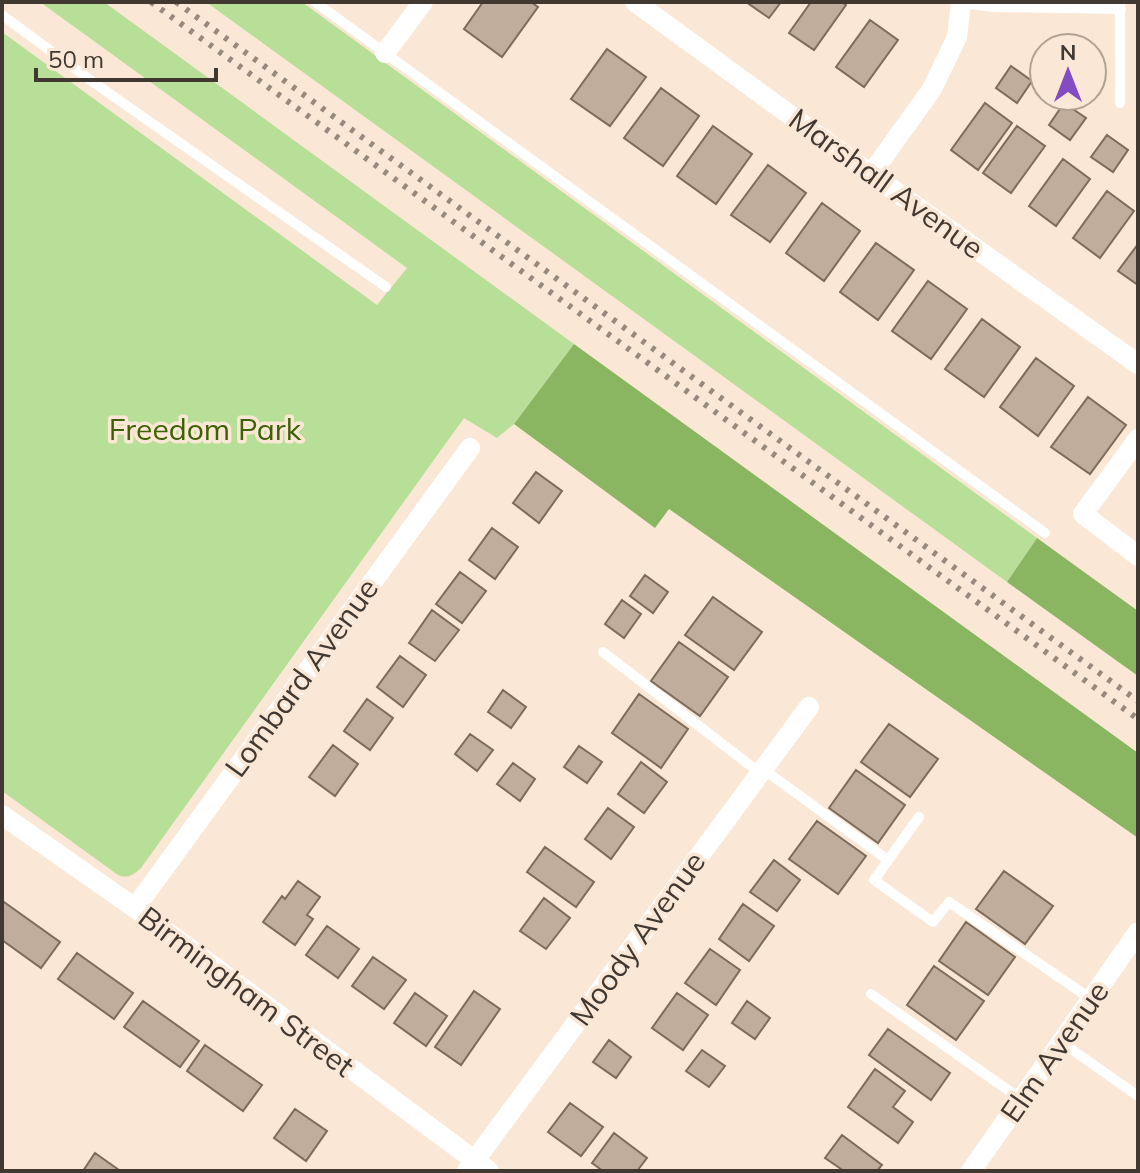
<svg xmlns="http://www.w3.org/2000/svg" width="1140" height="1173" font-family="Mulish,sans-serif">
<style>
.green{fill:#b8df97}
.forest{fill:#8ab561}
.building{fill:#c0ad9c;stroke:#7d6b5b;stroke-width:2}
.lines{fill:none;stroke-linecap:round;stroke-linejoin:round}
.lane{stroke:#fff;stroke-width:10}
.street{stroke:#fff;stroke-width:20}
.rail{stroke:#97897d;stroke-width:6;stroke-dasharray:4 8;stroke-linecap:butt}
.labels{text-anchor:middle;stroke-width:7;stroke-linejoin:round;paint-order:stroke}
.street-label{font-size:30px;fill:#403831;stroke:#fbe7d5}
.park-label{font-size:30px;fill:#3d6204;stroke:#fbe7d5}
</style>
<rect width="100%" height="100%" fill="#fbe7d5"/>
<path class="green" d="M40,2H104L574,344L514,424L497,438L464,418L141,868C133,875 128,879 118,875L2,791V32L377,305L407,268Z
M206,2H302L1037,538L1007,582Z"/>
<path class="forest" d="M574,344L1138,753V838L669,509L655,528L514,424Z
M1037,538L1138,611V676L1007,582Z"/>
<path class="building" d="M483,2H531L538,7L502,57L464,29Z
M746,2H781L769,18Z
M811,2H842L846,5L814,50L789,33Z
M870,20L898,40L864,87L836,67Z
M607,49L646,77L610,126L571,99Z
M1011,66L1032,81L1017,103L996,88Z
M661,88L699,116L663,166L624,138Z
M985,103L1012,123L978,170L951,150Z
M1064,103L1086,118L1070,140L1049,125Z
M713,126L752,154L716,204L677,176Z
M1017,126L1045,146L1011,193L983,173Z
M1107,135L1128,150L1113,172L1091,157Z
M1063,159L1090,179L1056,226L1029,206Z
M768,165L806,193L770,242L731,215Z
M1107,191L1134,211L1100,258L1073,238Z
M822,203L860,231L824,281L786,253Z
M876,243L914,270L878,320L840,292Z
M1138,244V285L1118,271Z
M928,281L967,309L931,359L892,331Z
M982,319L1020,347L984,397L945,369Z
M1036,358L1074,386L1038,436L1000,407Z
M1088,397L1126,425L1090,474L1051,447Z
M536,472L562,491L539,523L513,503Z
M492,528L518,547L495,579L469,560Z
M460,572L486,591L462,623L436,604Z
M645,575L668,592L653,613L630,596Z
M713,597L762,632L734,670L685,635Z
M622,600L641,614L624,638L605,624Z
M432,610L459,630L435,661L409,643Z
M679,642L728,677L700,716L651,681Z
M400,656L426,675L403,707L377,687Z
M503,690L526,707L511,728L488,712Z
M639,694L688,729L661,768L612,733Z
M367,699L393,718L370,750L344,731Z
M889,724L938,759L910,797L861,762Z
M470,734L493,750L477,771L455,754Z
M333,745L358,764L335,796L309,777Z
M579,746L602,762L587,783L564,767Z
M641,762L667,782L644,813L618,794Z
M513,763L535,779L520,801L497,784Z
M856,770L905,805L878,843L829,808Z
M608,808L634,827L611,859L585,839Z
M817,821L866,856L838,894L789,859Z
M545,847L594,882L576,907L527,872Z
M774,860L800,880L777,911L750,892Z
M1004,871L1053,906L1025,944L976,909Z
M298,881L320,897L307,915L313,919L295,945L263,922L282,896L285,899Z
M544,898L570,918L546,949L520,931Z
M4,902L60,942L41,968L2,940V904Z
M743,904L774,926L749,961L719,939Z
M966,922L1015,957L988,995L939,961Z
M327,926L359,949L338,978L306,955Z
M710,949L740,970L716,1005L685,983Z
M77,953L133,993L114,1019L58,979Z
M373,957L406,980L384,1009L352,986Z
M934,966L984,1001L956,1040L907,1005Z
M474,991L500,1009L461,1065L435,1047Z
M415,993L447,1016L426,1046L394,1023Z
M677,993L708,1015L683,1050L652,1028Z
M143,1001L199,1041L180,1067L124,1027Z
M747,1001L770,1018L755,1039L732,1023Z
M888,1029L950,1073L931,1100L869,1055Z
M609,1040L631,1057L616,1078L593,1062Z
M205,1045L262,1085L243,1111L187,1071Z
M702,1050L725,1066L709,1087L686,1071Z
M875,1069L905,1091L893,1107L913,1122L898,1143L848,1107Z
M570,1103L603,1127L581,1156L548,1132Z
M295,1109L327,1131L306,1161L274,1138Z
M614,1133L647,1158L637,1171H603L592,1163Z
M842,1135L882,1165L877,1171H844L825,1158Z
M95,1153L119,1170V1171H83Z"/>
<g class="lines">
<path class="lane" d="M315,2L1045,533
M961,3L994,7L1121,9
M1120,4V103
M2,15L93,82L386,287
M603,652L760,773
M763,769L888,860
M919,817L874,880L933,922L949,902L1091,999
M871,994L1022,1100
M1061,1042L1138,1096"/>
<path class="street" d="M635,2L871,174L1138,364
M385,53L423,2
M871,174L932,89L957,37L961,2
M1138,439L1083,514L1138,556
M2,815L135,908L489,1171
M135,908L470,448
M467,1171L809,707
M971,1171L1138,932"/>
<path class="rail" d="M151,2L1138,719
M176,2L1138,701"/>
</g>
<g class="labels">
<g class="street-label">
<text transform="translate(886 184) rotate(36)" y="10">Marshall Avenue</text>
<text transform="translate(302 678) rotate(-54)" y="10">Lombard Avenue</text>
<text transform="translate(638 939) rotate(-54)" y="10">Moody Avenue</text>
<text transform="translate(246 992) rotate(37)" y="10">Birmingham Street</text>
<text transform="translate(1055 1052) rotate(-55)" y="10">Elm Avenue</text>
</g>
<g class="park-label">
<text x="205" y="440">Freedom Park</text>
</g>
</g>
<rect width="1140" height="1173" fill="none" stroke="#403831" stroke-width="8"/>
<g transform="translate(1068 72)"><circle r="38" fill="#fbe7d5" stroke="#b0a193" stroke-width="2"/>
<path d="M0-6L14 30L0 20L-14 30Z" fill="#844cc3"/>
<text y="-12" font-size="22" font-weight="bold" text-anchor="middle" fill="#403831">N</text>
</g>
<path d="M36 68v12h180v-12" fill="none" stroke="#403831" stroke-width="4"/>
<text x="48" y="68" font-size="24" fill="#403831" stroke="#fbe7d5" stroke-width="6" paint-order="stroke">50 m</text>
</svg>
